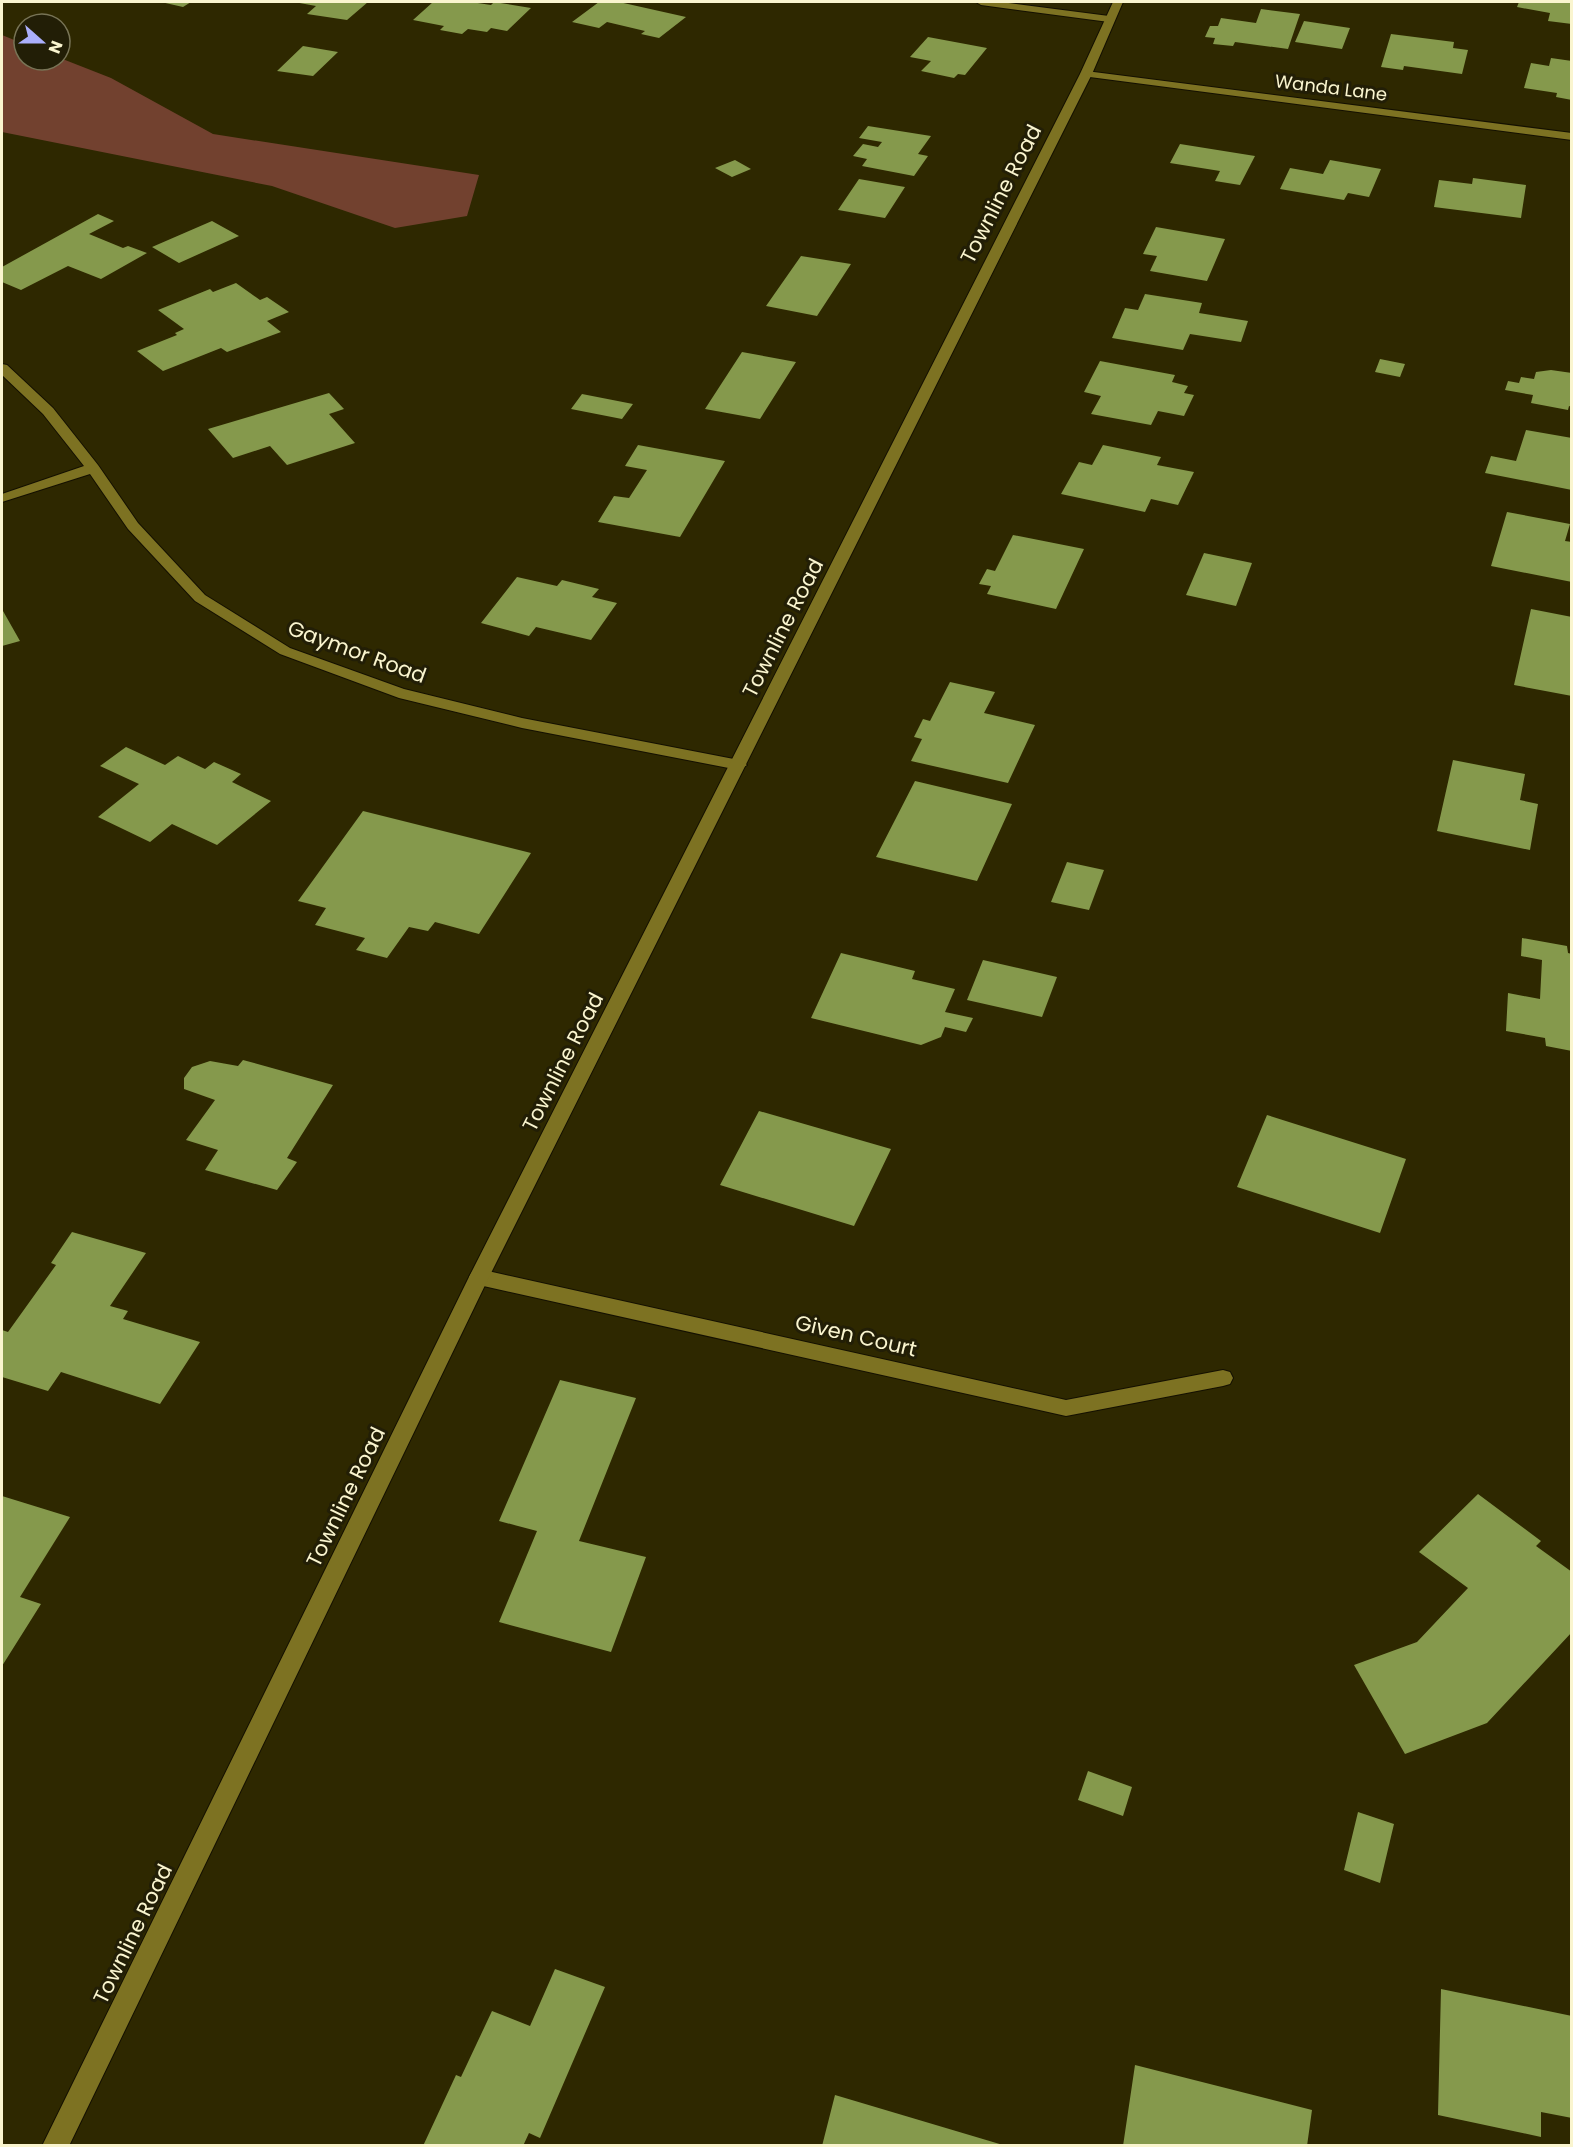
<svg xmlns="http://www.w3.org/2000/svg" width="1573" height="2147" font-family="Poppins,sans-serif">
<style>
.green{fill:#72412f}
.building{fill:#85994c}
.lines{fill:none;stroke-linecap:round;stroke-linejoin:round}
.minor-casing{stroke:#141000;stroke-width:2}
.tertiary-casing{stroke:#141000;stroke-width:2}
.minor{fill:#7d7222;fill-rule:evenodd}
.tertiary{fill:#7d7222;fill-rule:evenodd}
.labels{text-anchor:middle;stroke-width:6;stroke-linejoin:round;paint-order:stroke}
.far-street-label{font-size:18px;fill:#faf5cf;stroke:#221e06}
.street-label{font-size:21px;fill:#faf5cf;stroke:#221e06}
</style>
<rect width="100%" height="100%" fill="#2e2800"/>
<path class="green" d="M2,35L24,44V60H60V58L111,78L213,134L479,175L467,216L395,228L272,186L2,132Z"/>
<path class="building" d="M161,2H191L183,7Z
M294,2H368L347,20L307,14L316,6Z
M433,2H471L491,5L494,2L531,8L507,31L491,28L487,32L468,29L462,34L440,30L444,26L413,20Z
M599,2H619L686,17L659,38L641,34L645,31L607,22L599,28L572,22Z
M1519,2H1572V24L1548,21L1550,13L1517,7Z
M1261,9L1300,14L1288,49L1235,42L1233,46L1213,44L1215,38L1205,37L1210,26H1218L1221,18L1256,23Z
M1304,21L1350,28L1342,49L1295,42Z
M1391,34L1454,42L1453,48L1468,50L1462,74L1404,66L1403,70L1381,67Z
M928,37L987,48L965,75L958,74L954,78L921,71L931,61L910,57Z
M303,46L338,52L313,76L277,71Z
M1551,58L1572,61V100L1556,97L1557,93L1524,88L1531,63L1549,66Z
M868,126L931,136L918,154L928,156L914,176L862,166L867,159L853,156L863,144L878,147L882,142L859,138Z
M1180,144L1255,156L1240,185L1215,181L1220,171L1170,163Z
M735,160L751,169L732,177L715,168Z
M1330,160L1381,169L1369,197L1348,193L1344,200L1280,189L1290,168L1323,174Z
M1473,178L1526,185L1521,218L1434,207L1439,180L1472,184Z
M859,179L905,187L885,218L838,210Z
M98,214L114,221L89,234L123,248L128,246L147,253L101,279L68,266L21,290L2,282V267Z
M212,221L239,236L179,263L152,247Z
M1156,227L1225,239L1207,281L1150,271L1157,256L1143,254Z
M801,256L851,264L817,316L766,306Z
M236,283L260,300L267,297L289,312L267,321L281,332L227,352L221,348L163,371L137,351L177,335L175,333L184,329L158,310L210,289L213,292Z
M1145,294L1202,303L1199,313L1248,321L1241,342L1190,334L1183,350L1112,338L1125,308L1138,310Z
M742,352L796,362L760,419L705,409Z
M1380,359L1405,364L1400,377L1375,372Z
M1100,361L1175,375L1172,382L1188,386L1184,393L1194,395L1184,416L1158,411L1151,425L1091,414L1101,396L1084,392Z
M1551,370L1572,373V407L1569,406L1568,410L1531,403L1533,395L1505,390L1508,381L1519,383L1521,377L1534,379L1536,372Z
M329,393L344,409L329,414L355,443L287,465L270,446L233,458L208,429Z
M582,394L633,404L622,419L571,409Z
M1526,430L1572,438V490L1485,473L1491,456L1516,461Z
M638,445L725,461L680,537L598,522L614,496L629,498L647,470L625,466Z
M1103,445L1161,457L1157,465L1194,472L1178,505L1151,499L1145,512L1061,494L1079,462L1092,465Z
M1507,512L1570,524L1565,541L1572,542V582L1491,566Z
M1013,535L1084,549L1056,609L987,594L991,586L979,584L987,569L995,571Z
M1204,553L1252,563L1236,606L1186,595Z
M517,577L557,586L562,580L599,589L592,597L617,603L591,640L536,627L529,636L481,623Z
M1531,609L1572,617V696L1514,685Z
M3,611L20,641L2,646V612Z
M950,682L995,692L984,713L1035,725L1008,783L911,761L922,739L914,737L923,719L930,721Z
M126,747L165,765L178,756L205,769L214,762L241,774L232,782L271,801L217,845L172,824L150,842L98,817L139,784L100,766Z
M1453,760L1525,774L1520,800L1538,804L1530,850L1437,831Z
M915,781L1012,804L977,881L876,857Z
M363,811L531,853L479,934L435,922L428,931L409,927L387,958L356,950L365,938L315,925L326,908L298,901Z
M1067,862L1104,870L1089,910L1051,902Z
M1522,938L1567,946L1568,953L1572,954V1051L1546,1046L1545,1038L1506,1031L1508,993L1540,999L1542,960L1521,956Z
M841,953L915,971L912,979L955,989L945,1012L973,1018L966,1032L945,1027L941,1037L921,1045L811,1018Z
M983,960L1057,977L1042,1017L967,1000Z
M243,1060L333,1085L287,1158L297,1162L277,1190L205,1170L218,1150L186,1140L215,1100L184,1089V1078L192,1067L210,1061L238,1066Z
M759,1111L891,1149L854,1226L720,1185Z
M1267,1115L1406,1159L1380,1233L1237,1187Z
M72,1232L146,1253L110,1306L128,1311L123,1319L200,1342L160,1404L61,1372L48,1391L2,1377V1330L8,1332L56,1265L51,1263Z
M560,1380L636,1398L579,1541L646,1557L611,1652L499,1622L537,1531L499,1521Z
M1478,1494L1541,1541L1536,1546L1572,1572V1632L1487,1723L1405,1754L1354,1665L1417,1642L1468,1588L1419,1552Z
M2,1496L70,1517L20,1597L41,1604L2,1666Z
M1088,1771L1132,1787L1123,1816L1078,1800Z
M1358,1812L1394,1824L1380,1883L1344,1870Z
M555,1969L605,1987L540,2138L529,2133L523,2146H423L456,2075L461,2077L492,2011L530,2026Z
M1441,1989L1572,2016V2118L1541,2112V2137L1438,2115Z
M1135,2065L1312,2110L1307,2146H1123Z
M835,2095L1003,2145V2146H822Z"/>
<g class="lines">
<g class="minor-casing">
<path id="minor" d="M976,2H1001L1109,16L1114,19L1109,22L981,5Z
M1086,71L1572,133V140L1082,76L1080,74Z
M2,364L7,365L53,408L98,465L138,523L205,595L290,648L404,689L522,718L739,760L747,765L739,770L522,728L399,698L280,654L195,601L128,529L90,474L2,502V494L84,466L43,414L2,375Z
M479,1269L1066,1400L1223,1370L1230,1372L1233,1378L1230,1384L1223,1386L1066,1416L479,1285L472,1282L469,1277L472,1272Z"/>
</g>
<g class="tertiary-casing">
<path id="tertiary" d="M1113,2H1123L1092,74L489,1277L69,2146H42L469,1277L1080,74Z"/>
</g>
<use href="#minor" class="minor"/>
<use href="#tertiary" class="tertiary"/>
</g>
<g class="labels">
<g class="far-street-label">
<text transform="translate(1331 88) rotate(7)" y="6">Wanda Lane</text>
</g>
<g class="street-label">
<text transform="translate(1001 194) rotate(-63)" y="7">Townline Road</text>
<text transform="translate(783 628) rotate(-63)" y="7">Townline Road</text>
<text transform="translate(357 652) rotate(20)" y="7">Gaymor Road</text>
<text transform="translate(563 1062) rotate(-63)" y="7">Townline Road</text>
<text transform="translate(856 1336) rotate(13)" y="7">Given Court</text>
<text transform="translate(346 1497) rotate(-64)" y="7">Townline Road</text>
<text transform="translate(133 1934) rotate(-64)" y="7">Townline Road</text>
</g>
</g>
<rect width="1573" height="2147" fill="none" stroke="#faf5cf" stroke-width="6"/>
<g transform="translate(42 42) rotate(111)"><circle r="28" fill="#221e06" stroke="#787456" stroke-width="1.5"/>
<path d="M0-4.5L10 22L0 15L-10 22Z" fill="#abaffb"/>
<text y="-9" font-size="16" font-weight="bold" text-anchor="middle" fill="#faf5cf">N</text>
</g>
</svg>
